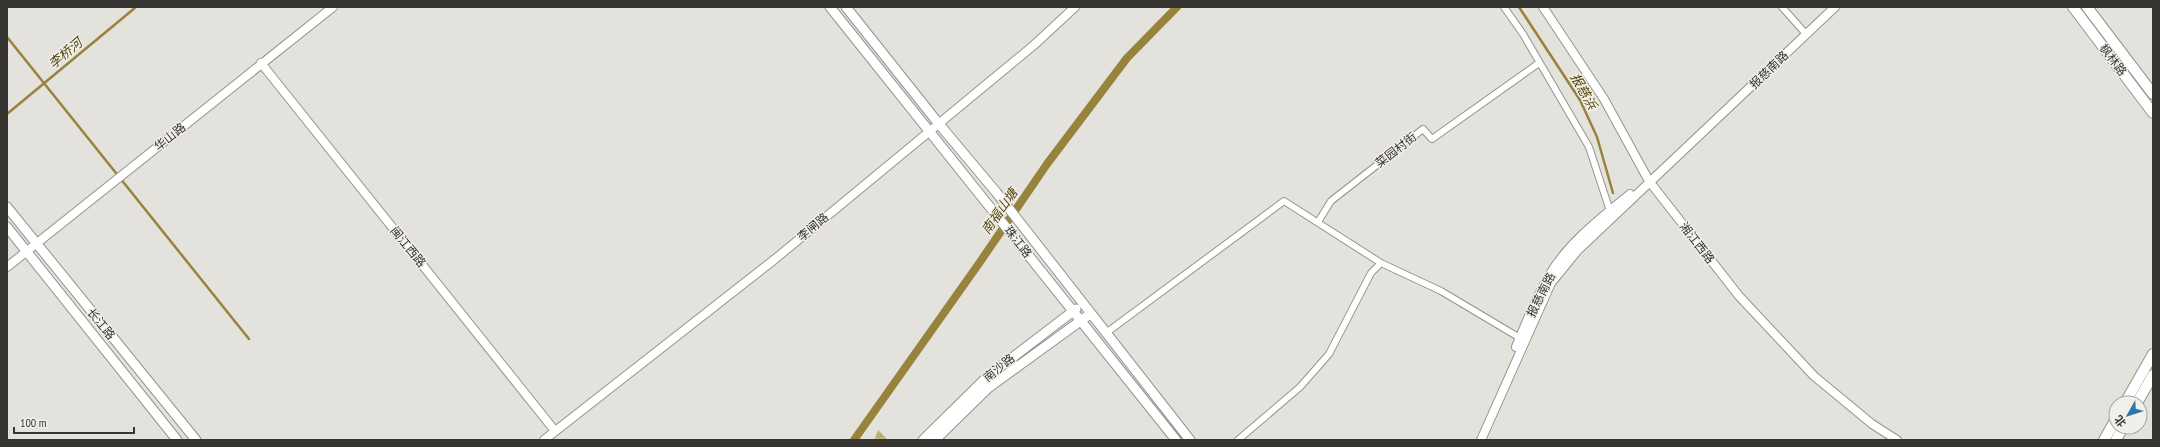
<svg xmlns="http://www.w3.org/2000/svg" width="2160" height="447" font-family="'PT Sans Narrow','Noto Sans SC',sans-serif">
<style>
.grass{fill:url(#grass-tufts)}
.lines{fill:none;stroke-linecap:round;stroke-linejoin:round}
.stream{stroke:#98833c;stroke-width:2.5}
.canal{stroke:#98833c;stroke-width:8}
.minor-casing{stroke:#95938d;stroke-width:8}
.tertiary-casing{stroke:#95938d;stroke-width:10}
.secondary-casing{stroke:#95938d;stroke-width:11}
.primary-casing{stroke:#95938d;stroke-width:12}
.minor{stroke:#fff;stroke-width:6}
.tertiary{stroke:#fff;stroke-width:8}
.secondary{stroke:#fff;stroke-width:9}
.primary{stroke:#fff;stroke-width:10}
.labels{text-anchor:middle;stroke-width:3;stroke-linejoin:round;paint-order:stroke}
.street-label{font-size:12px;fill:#363532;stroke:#f1efe9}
.water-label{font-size:13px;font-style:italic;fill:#55460c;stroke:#f1efe9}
</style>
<defs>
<pattern id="grass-tufts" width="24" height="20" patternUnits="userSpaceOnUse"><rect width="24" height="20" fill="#c5b57e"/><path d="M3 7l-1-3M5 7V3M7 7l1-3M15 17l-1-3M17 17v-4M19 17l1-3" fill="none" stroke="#a19468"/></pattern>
</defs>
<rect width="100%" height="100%" fill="#e4e2dc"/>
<path class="grass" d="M878,430L888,440H874Z"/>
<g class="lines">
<path class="stream" d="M1519,7L1580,100L1597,137L1613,193
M7,37L249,339
M7,114L136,7"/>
<path class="canal" d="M854,440L980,262L1047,164L1127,58L1177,7"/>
<g class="minor-casing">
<path id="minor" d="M1504,7L1523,34L1589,147L1610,211
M1782,7L1806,34
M1318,222L1331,201L1423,129L1432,139L1539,63
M1106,333L1284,201L1381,263L1441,291L1520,338
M1238,440L1300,387L1329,354L1371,273L1381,263"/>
</g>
<g class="tertiary-casing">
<path id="tertiary" d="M1543,7L1604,99L1649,181L1739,296L1814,376L1872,424L1897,440
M261,63L555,431
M7,267L333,7
M1516,347C1526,323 1536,297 1550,274C1569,242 1602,217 1630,194
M544,440L775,259L1034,45L1075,7
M1481,440L1551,283L1578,250L1835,7"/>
</g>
<g class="secondary-casing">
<path id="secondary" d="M830,7L1176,440
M846,7L939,124L996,192L1190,440
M7,207L196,440
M7,227L177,440
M923,440L987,377L1076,309
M935,440L988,388L1090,314"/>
</g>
<g class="primary-casing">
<path id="primary" d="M2073,7L2153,113
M2087,7L2153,94
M2125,403L2153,354
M2137,403L2153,375
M2104,440L2116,419
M2116,440L2123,427"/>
</g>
<use href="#minor" class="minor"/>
<use href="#tertiary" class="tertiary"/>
<use href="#secondary" class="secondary"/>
<use href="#primary" class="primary"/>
</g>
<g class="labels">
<g class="street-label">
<text transform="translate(2113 60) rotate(53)" y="4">枫林路</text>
<text transform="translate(1769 70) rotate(-44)" y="4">报慈南路</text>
<text transform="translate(170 137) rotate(-39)" y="4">华山路</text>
<text transform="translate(1396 150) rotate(-38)" y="4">菜园村街</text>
<text transform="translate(813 227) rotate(-40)" y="4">李闸路</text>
<text transform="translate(1018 242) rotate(52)" y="4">珠江路</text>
<text transform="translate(1697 243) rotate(52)" y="4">湘江西路</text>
<text transform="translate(408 247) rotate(51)" y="4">闽江西路</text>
<text transform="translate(1541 295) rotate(-63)" y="4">报慈南路</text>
<text transform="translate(101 324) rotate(51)" y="4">长江路</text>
<text transform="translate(999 368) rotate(-39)" y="4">南沙路</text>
</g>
<g class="water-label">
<text transform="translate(65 53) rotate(-40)" y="5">李桥河</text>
<text transform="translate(1584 91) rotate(60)" y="5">报慈浜</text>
<text transform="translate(999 211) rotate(-55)" y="5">南福山塘</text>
</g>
</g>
<rect width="2160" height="447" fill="none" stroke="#363532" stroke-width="16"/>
<g transform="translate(2128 415) rotate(231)"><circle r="19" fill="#f1efe9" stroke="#a6a5a0"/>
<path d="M0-3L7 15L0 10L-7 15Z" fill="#2e77ab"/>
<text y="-6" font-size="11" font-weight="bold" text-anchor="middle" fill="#363532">北</text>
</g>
<path d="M14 427v6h120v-6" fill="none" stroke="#363532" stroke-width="2"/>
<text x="20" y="427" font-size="12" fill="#363532" stroke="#f1efe9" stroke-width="3" paint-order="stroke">100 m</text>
</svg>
